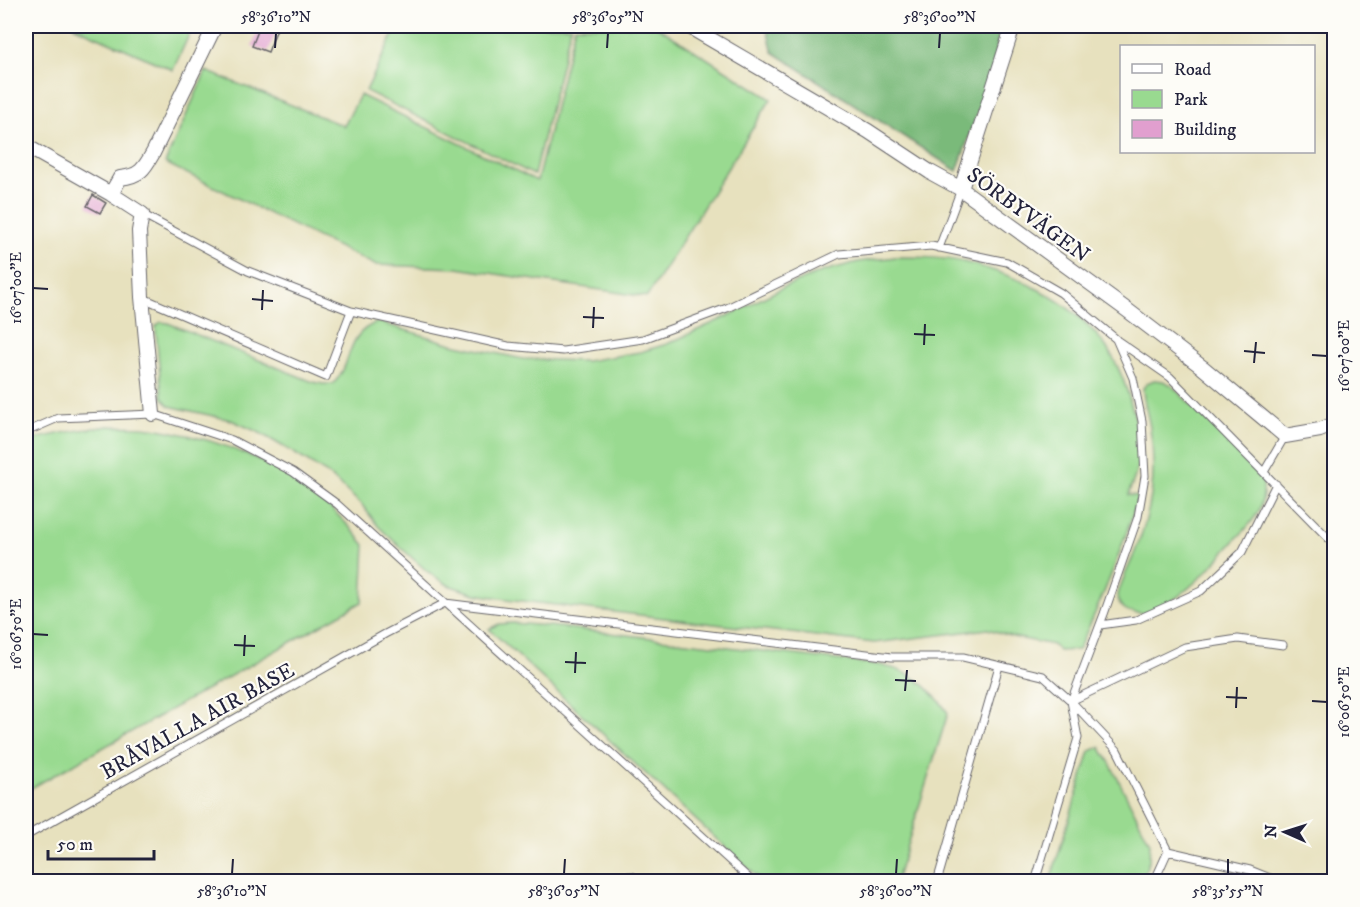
<svg xmlns="http://www.w3.org/2000/svg" width="1360" height="907" font-family="'IM FELL DW Pica',serif">
<style>
.green{fill:#99da90;stroke:#5e7e66;stroke-width:1.5}
.forest{fill:#7aba7a;stroke:#4e6e5a;stroke-width:1.5}
.building{fill:#e19fcf}
.lines{fill:none;stroke-linecap:round;stroke-linejoin:round}
.service-casing{stroke:#676569;stroke-width:9}
.minor-casing{stroke:#676569;stroke-width:16}
.service{stroke:#fff;stroke-width:7}
.minor{stroke:#fff;stroke-width:14}
.ticks{fill:none;stroke:#22223b;stroke-width:2}
.labels{text-anchor:middle;stroke-width:4.5;stroke-linejoin:round;paint-order:stroke}
.street-label{font-size:22px;fill:#22223b;stroke:#fdfcf7}
.neatline{fill:none;stroke:#22223b;stroke-width:2}
.ticks-label{font-size:15px;text-anchor:middle;fill:#22223b}
</style>
<rect width="100%" height="100%" fill="#fdfcf7"/>
<filter id="ink" filterUnits="userSpaceOnUse"><feTurbulence type="fractalNoise" baseFrequency=".0167" numOctaves="2"/><feDisplacementMap in="SourceGraphic" scale="12" xChannelSelector="R" yChannelSelector="G"/><feConvolveMatrix kernelMatrix="1 2 1 2 8 2 1 2 1" color-interpolation-filters="sRGB"/></filter>
<filter id="wash" filterUnits="userSpaceOnUse"><feTurbulence type="fractalNoise" baseFrequency=".008" numOctaves="4" result="noise"/><feDisplacementMap in="SourceGraphic" scale="24" xChannelSelector="R" yChannelSelector="G"/><feGaussianBlur stdDeviation="1.35" result="paint"/><feColorMatrix in="noise" values="0 0 0 0 0 0 0 0 0 0 0 0 0 0 0 0 0 1.4 0 .05"/><feComposite in="paint" operator="in"/></filter>
<g filter="url(#wash)">
<rect width="100%" height="100%" fill="#e7e1be"/>
<path class="green" d="M73,26H193L173,70Z
M397,26H571L534,175L366,91Z
M575,26H656L771,99L647,297L457,268L375,265L165,163L206,71L344,126L360,95L537,181Z
M895,257C918,257 941,257 964,262C1014,274 1068,298 1101,340C1114,356 1123,377 1129,397C1135,417 1142,439 1139,460C1138,472 1132,483 1128,495L1138,496C1123,549 1102,600 1078,650L1059,651L1053,645L1013,637L988,629L874,643L514,600L475,594L448,585L428,572L400,547L378,526L362,505L329,475L294,453L260,433L231,420L169,406L162,397L156,332V326L161,322L168,323L313,382L323,384H333C355,362 343,335 378,322L452,344L523,359L586,361L640,352L667,344L724,318L784,287L824,271L858,262Z
M1154,380L1163,381L1171,385L1258,471C1266,483 1264,497 1259,510C1254,521 1244,531 1236,539C1214,564 1189,593 1158,609C1147,614 1133,615 1123,608C1119,605 1118,601 1118,596C1119,584 1132,562 1136,549C1140,541 1142,532 1145,523C1154,493 1155,459 1150,428C1148,414 1143,402 1143,388L1147,383Z
M109,426C120,427 131,426 142,427C157,428 173,432 187,435C258,451 320,488 365,545L362,602L26,791V442C53,433 81,430 109,426Z
M513,623L559,627L880,665C886,667 893,668 898,670C920,678 936,695 948,713L896,881H762L489,629L499,624Z
M1100,747L1110,763L1150,843L1149,861L1143,877L1139,882L1050,881L1090,751Z"/>
<path class="forest" d="M766,26H1000L994,66L957,171L773,52Z"/>
<g id="blocks">
<path class="building" d="M260,26H278L268,52L252,46Z
M93,195L106,203L100,213L87,206Z"/>
</g>
</g>
<g filter="url(#ink)">
<use href="#blocks" fill-opacity="0" stroke="#676569" stroke-width="1.5"/>
<g class="lines">
<g class="service-casing">
<path id="service" d="M142,214L248,271L351,311L508,346L563,351L643,339L727,308L839,254L931,246L1007,262L1061,293L1116,339L1133,378L1142,421L1145,476L1138,517L1104,614L1071,701
M939,248L961,189
M143,298L326,377L351,311
M1118,341L1170,377L1334,544
M26,432L58,418L153,414L232,440L293,472L337,504L753,882
M1264,472L1285,436
M1100,625L1136,620L1201,591L1242,552L1276,484
M1071,701L1185,647L1238,639L1283,645
M1071,701L1117,750L1168,851L1154,882
M26,836L385,634L445,603L892,657H963L1043,676L1071,701L1078,738L1035,882
M1168,851L1250,870L1280,882
M578,882L589,878L632,876L645,882
M937,882L999,666"/>
</g>
<g class="minor-casing">
<path id="minor" d="M688,26L868,131L930,172L961,189L1127,310L1202,367L1285,436L1320,430L1334,424
M26,146L111,194L142,214L139,231L142,297L153,414
M961,189L1013,26
M111,194L120,178C140,176 144,169 153,153L215,26"/>
</g>
<use href="#service" class="service"/>
<use href="#minor" class="minor"/>
</g>
</g>
<path class="ticks" d="M275,48L276,33M607,48L608,33M939,48L940,33M33,288L48,289M252,299L273,301M262,310L263,290M583,317L604,318M593,328L594,307M914,334L935,335M924,345L925,324M1244,351L1265,353M1312,355L1327,356M1254,363L1256,342M33,634L48,635M234,645L255,646M244,656L245,635M565,662L586,663M575,673L576,652M895,680L916,681M905,691L907,670M1226,697L1247,698M1312,701L1327,702M1236,708L1237,687M232,874L233,859M564,874L565,859M896,874L897,859M1228,874V859"/>
<g class="labels">
<g class="street-label">
<text transform="translate(1029 214) rotate(36)" y="8">SÖRBYVÄGEN</text>
<text transform="translate(197 720) rotate(-29)" y="8">BRÅVALLA AIR BASE</text>
</g>
</g>
<rect width="1360" height="907" fill="none" stroke="#fdfcf7" stroke-width="66"/>
<rect x="1120" y="45" width="195" height="108" fill="#fdfcf7" stroke="#a5a5ac" stroke-width="1.5"/>
<rect x="1132" y="64" width="30" height="9" fill="#ffffff" stroke="#a5a5ac" stroke-width="1.5"/>
<text x="1174" y="75" font-size="18" fill="#22223b">Road</text>
<rect x="1132" y="90" width="30" height="18" fill="#99da90" stroke="#a5a5ac" stroke-width="1.5"/>
<text x="1174" y="105" font-size="18" fill="#22223b">Park</text>
<rect x="1132" y="120" width="30" height="18" fill="#e19fcf" stroke="#a5a5ac" stroke-width="1.5"/>
<text x="1174" y="135" font-size="18" fill="#22223b">Building</text>
<g transform="translate(1285 832) rotate(273)" stroke="#fdfcf7" stroke-width="4.5" paint-order="stroke">
<path d="M0-4.5L10 22L0 15L-10 22Z" fill="#22223b"/>
<text y="-9" font-size="16" font-weight="bold" text-anchor="middle" fill="#22223b">N</text>
</g>
<path d="M48 850v9h106v-9" fill="none" stroke="#22223b" stroke-width="3"/>
<text x="57" y="850" font-size="18" fill="#22223b" stroke="#fdfcf7" stroke-width="4.5" paint-order="stroke">50 m</text>
<rect x="33" y="33" width="1294" height="841" class="neatline"/>
<g class="ticks-label">
<text x="276" y="22">58°36'10"N</text>
<text x="608" y="22">58°36'05"N</text>
<text x="940" y="22">58°36'00"N</text>
<text transform="translate(16 288) rotate(-90)" y="5">16°07'00"E</text>
<text transform="translate(1344 356) rotate(-90)" y="5">16°07'00"E</text>
<text transform="translate(16 634) rotate(-90)" y="5">16°06'50"E</text>
<text transform="translate(1344 702) rotate(-90)" y="5">16°06'50"E</text>
<text x="232" y="896">58°36'10"N</text>
<text x="564" y="896">58°36'05"N</text>
<text x="896" y="896">58°36'00"N</text>
<text x="1228" y="896">58°35'55"N</text>
</g>
</svg>
